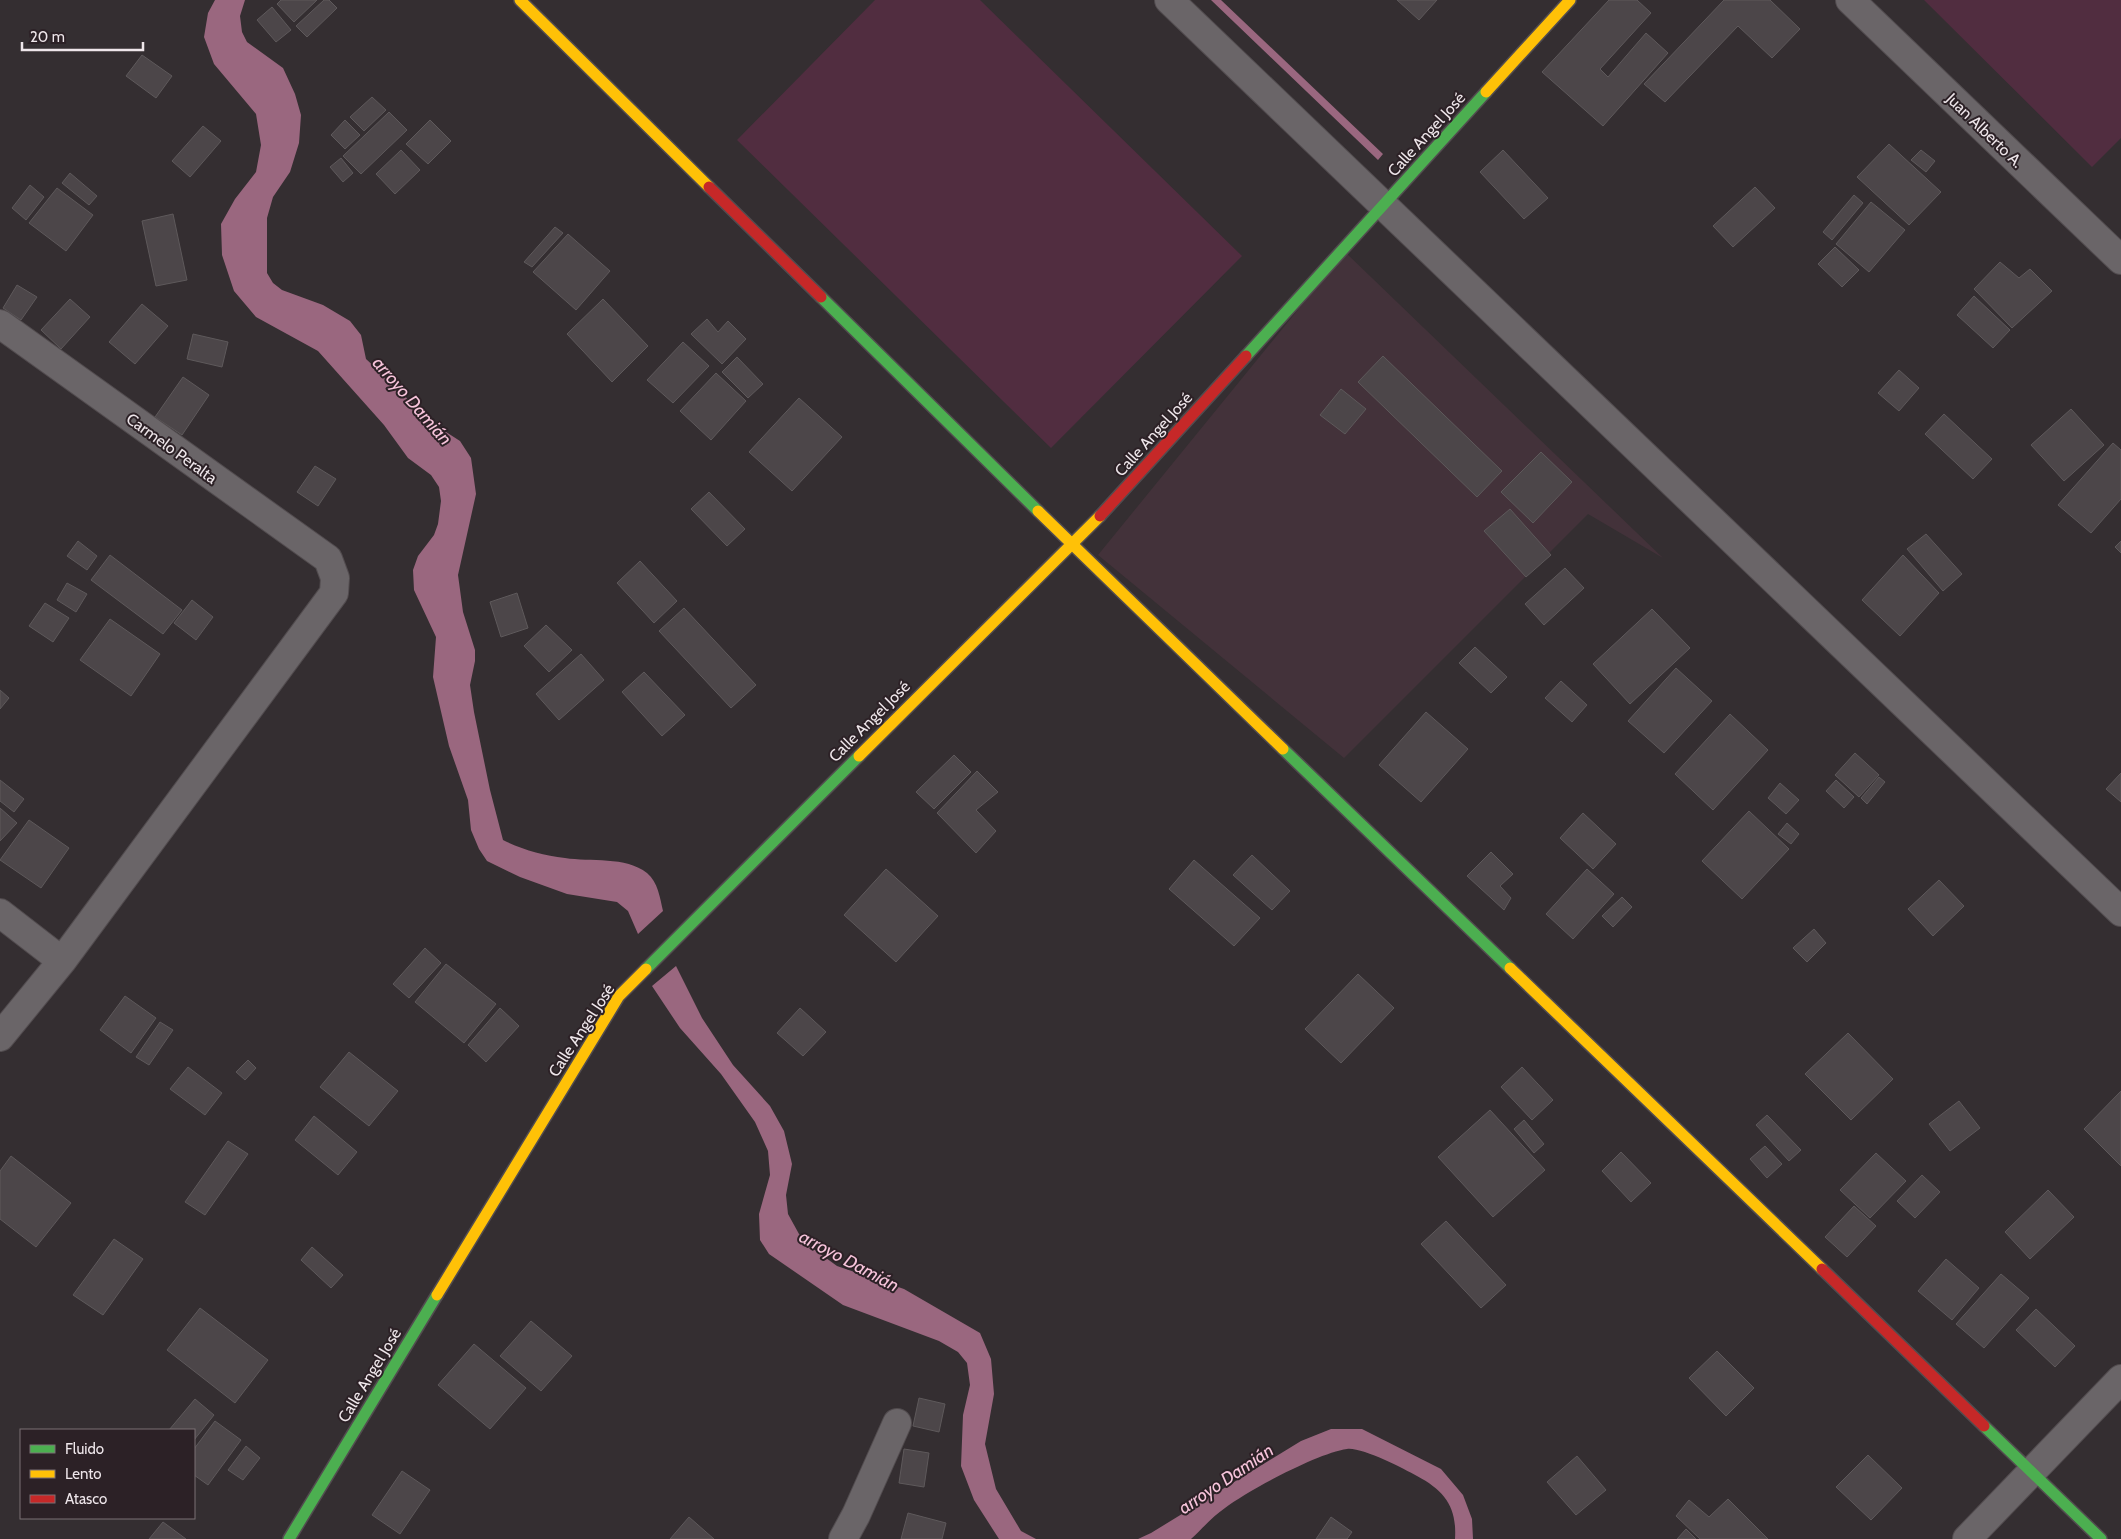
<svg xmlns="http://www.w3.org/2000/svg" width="2121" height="1539" font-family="Cabin,sans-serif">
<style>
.built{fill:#43323a}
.green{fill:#512d40}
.water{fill:#9a677f}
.building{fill:#4c4649;stroke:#5e595b}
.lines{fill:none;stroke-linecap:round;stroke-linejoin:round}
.street-casing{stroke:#524c4f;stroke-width:30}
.fast-casing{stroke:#524c4f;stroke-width:14}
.slow-casing{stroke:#524c4f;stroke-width:14}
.jam-casing{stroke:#524c4f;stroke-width:14}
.street{stroke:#6a6568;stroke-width:28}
.fast{stroke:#4caf50;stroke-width:11}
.slow{stroke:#ffc107;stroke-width:11}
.jam{stroke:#c62828;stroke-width:11}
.labels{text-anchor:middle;stroke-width:4;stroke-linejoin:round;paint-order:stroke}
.street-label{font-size:16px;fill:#eee6ea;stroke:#2c2126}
.water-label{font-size:18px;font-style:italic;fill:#f7c4db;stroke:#2c2126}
</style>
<rect width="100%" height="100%" fill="#342e31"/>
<path class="built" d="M1345,252L1663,558L1588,514L1344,758L1098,555Z"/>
<path class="green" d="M875,0H980L1242,256L1051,448L737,140Z
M1924,0H2121V138L2092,167Z"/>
<path class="water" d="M215,0H245L240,16L242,32L247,42L283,68L295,94L301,115L299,143L290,172L273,197L267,218V273L273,283L282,290L323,305L350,321L361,335L366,359L393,384L429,421L460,441L471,458L476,494L458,575L463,612L475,650V661L470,685L474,712L490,790L503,840C523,850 543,855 565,858C590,862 626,856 647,873C658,882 660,898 663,911L638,934L628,911L617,902L567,894L520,877L487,861L479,849L471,830L468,800L449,746L433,677L436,637L414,590L413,570L418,556L434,535L438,524L441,501L439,487L431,475L408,458L384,425L318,351L256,317L234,291L222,255L221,224L235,199L256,172L261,145L256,114L214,64L204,37L208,13Z
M1211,0H1221L1383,154L1378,160Z
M676,966L702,1018L733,1065L770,1106L784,1131L792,1164L786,1195L788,1214L799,1234L815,1250L837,1266L904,1289L980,1333L991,1359L994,1394L985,1444L996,1489L1021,1531L1036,1539H999L974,1500L961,1466L963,1415L970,1385L967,1363L958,1352L939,1341L843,1305L769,1254L760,1240L759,1214L770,1175L768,1151L755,1122L721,1074L680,1028L652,986Z
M1331,1429H1362L1441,1469L1463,1495L1472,1519L1473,1539H1455C1457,1507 1445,1491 1417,1476C1404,1469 1362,1447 1347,1449C1318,1453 1249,1490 1225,1508C1213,1516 1202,1529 1191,1539H1138L1151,1533L1301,1441Z"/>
<path class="building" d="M281,0H317L294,22L277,4Z
M324,0H329L337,8L307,37L296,26Z
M1397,0H1437L1419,20Z
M1609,0H1637L1651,13L1600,69L1608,77L1646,33L1668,53L1603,126L1542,72Z
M1724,0H1770L1800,29L1772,58L1738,26L1665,102L1644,84Z
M272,7L291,30L276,42L257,20Z
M142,55L172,76L156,98L126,76Z
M372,97L386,110L364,131L350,117Z
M389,112L407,130L361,174L343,156Z
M345,120L360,135L345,149L331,135Z
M430,120L451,141L428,164L406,144Z
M203,126L221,141L190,177L172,161Z
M1889,144L1941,192L1909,225L1857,177Z
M401,150L420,170L395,194L376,174Z
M1503,150L1548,198L1524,219L1480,172Z
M1921,150L1935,161L1926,172L1911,160Z
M341,158L353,173L343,182L330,167Z
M70,173L97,196L89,205L62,183Z
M30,185L44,197L26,220L12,208Z
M1755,187L1775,208L1733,247L1713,226Z
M57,188L93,215L66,251L29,223Z
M1854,195L1863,203L1832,240L1823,232Z
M1871,202L1905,230L1869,272L1836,244Z
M173,214L187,280L156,286L142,221Z
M555,227L563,233L532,267L524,262Z
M568,234L610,271L576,310L533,272Z
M1835,247L1859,270L1842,287L1818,264Z
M2000,262L2019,278L2030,269L2052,291L2012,328L1974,289Z
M17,285L37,297L21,320L3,308Z
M1974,296L2010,330L1993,348L1957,315Z
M70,299L90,317L61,349L41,330Z
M603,299L648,346L612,382L567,334Z
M142,304L168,326L135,364L109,342Z
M707,319L718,332L728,321L746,339L722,364L691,334Z
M193,334L228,342L222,367L187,359Z
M683,342L709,366L673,403L647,380Z
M1383,356L1502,471L1477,497L1358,382Z
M737,357L763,384L748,398L722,372Z
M1899,370L1919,388L1899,411L1878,393Z
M716,373L746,401L711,440L680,411Z
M183,377L209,395L182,435L155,417Z
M1341,389L1366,409L1345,434L1320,415Z
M799,398L842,437L792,491L749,452Z
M2071,409L2104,445L2064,481L2031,445Z
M1944,414L1992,459L1973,479L1925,434Z
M2113,443L2121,450V499L2091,533L2058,505Z
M1541,452L1572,482L1533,523L1501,492Z
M315,466L336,479L318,506L297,492Z
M709,492L745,529L727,546L691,509Z
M1510,509L1551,555L1526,577L1484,531Z
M1926,534L1962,574L1943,591L1907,549Z
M78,541L97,556L87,570L67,556Z
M2121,541V553L2115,547Z
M110,555L182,610L163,634L91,580Z
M1903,555L1939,593L1900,636L1862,600Z
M640,561L677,601L654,623L617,583Z
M1565,568L1584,588L1544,625L1525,604Z
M67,583L87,594L76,612L57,600Z
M517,593L528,628L501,637L490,602Z
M192,600L213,617L196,640L174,623Z
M45,603L69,618L53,642L29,626Z
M684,608L756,685L731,708L659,631Z
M1652,609L1690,648L1630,704L1593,664Z
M110,619L160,654L131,696L80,660Z
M546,625L572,650L549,672L524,646Z
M1475,647L1507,677L1491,693L1459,663Z
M581,654L604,680L559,720L536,694Z
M1676,668L1712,701L1664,753L1628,721Z
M644,672L685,715L662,736L622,692Z
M1561,681L1587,705L1572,722L1545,698Z
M0,690L9,698L0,709Z
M1426,712L1468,749L1421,802L1379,765Z
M1730,714L1768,750L1713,810L1675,774Z
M1855,753L1879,775L1859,797L1835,775Z
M954,755L971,772L934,809L916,792Z
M977,771L998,792L976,810L996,831L976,853L937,813Z
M2121,773V802L2106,789Z
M1879,777L1885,782L1867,804L1861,798Z
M0,780L24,799L14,812L0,801Z
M1836,780L1854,797L1844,808L1826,791Z
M1780,783L1799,800L1786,814L1768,798Z
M0,808L17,823L0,841Z
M1749,811L1789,849L1742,899L1702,861Z
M1583,813L1616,844L1593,869L1560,838Z
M29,820L69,848L41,888L0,860Z
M1787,823L1799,834L1791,844L1778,834Z
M1491,852L1513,874L1500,886L1511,898L1504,910L1467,876Z
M1252,855L1290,891L1272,910L1233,875Z
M1194,860L1260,918L1234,946L1169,889Z
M886,869L938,916L896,962L844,915Z
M1587,869L1614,894L1573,939L1546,914Z
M1939,880L1964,906L1933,936L1908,909Z
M1622,897L1632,907L1613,927L1602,916Z
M1814,929L1826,943L1807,962L1793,948Z
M425,948L441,963L409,998L393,984Z
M446,964L496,1004L464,1043L415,1002Z
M1358,974L1394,1008L1341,1063L1305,1029Z
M125,996L156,1018L131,1053L100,1030Z
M500,1008L519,1026L486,1062L468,1045Z
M800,1008L826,1032L803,1056L777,1033Z
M160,1022L173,1030L149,1065L136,1057Z
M1848,1033L1893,1079L1851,1120L1805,1074Z
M349,1052L398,1091L369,1126L320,1087Z
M248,1060L256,1068L245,1080L236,1072Z
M188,1067L222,1093L205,1115L170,1089Z
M1522,1067L1553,1100L1532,1120L1501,1087Z
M2121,1091V1166L2084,1129Z
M1959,1101L1980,1128L1950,1151L1929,1124Z
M1490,1110L1545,1170L1493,1217L1438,1157Z
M1767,1115L1801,1150L1789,1161L1756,1125Z
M314,1116L357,1152L338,1175L295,1140Z
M1524,1120L1544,1144L1534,1153L1514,1129Z
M228,1141L248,1154L205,1215L185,1202Z
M1765,1146L1782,1164L1767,1178L1750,1159Z
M1621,1152L1651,1183L1631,1202L1602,1171Z
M1876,1153L1906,1181L1870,1218L1840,1190Z
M11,1156L71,1203L36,1247L0,1219V1171Z
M1922,1175L1940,1192L1915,1218L1897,1201Z
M2048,1190L2074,1217L2030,1259L2005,1232Z
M1854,1206L1876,1226L1847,1257L1825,1237Z
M1446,1221L1506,1285L1481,1308L1421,1244Z
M114,1239L143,1259L103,1315L73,1295Z
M312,1247L343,1275L331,1288L301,1260Z
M1946,1259L1979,1288L1952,1320L1918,1291Z
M2001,1274L2029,1298L1984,1348L1956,1324Z
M200,1308L268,1360L235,1403L167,1350Z
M2036,1309L2075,1346L2055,1367L2016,1330Z
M531,1321L572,1356L541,1391L500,1356Z
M474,1344L526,1388L490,1429L438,1385Z
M1717,1351L1754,1388L1726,1416L1689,1378Z
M919,1398L945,1404L939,1432L913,1426Z
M195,1399L214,1415L194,1440V1430H169Z
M215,1421L241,1440L208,1485L194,1475V1449Z
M246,1446L260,1458L243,1480L228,1470Z
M904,1449L929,1453L924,1487L899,1483Z
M1868,1455L1902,1488L1871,1520L1836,1487Z
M1577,1456L1606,1490L1576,1515L1547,1482Z
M402,1471L430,1490L400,1534L372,1515Z
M1728,1499L1768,1539H1700L1676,1516L1689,1500L1709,1517Z
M908,1513L946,1523L942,1539H901Z
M689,1517L714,1539H670Z
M1331,1517L1352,1532L1347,1539H1316Z
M163,1522L186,1539H149Z
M1686,1529L1696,1539H1677Z"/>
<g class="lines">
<g class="street-casing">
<path id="street" d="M1169,0L2121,912
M1850,0L2121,260
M0,324L328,559L335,578L334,593L62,961L0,1037
M0,913L62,961
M843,1539L856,1515L897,1423
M1967,1539L2121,1379"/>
</g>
<g class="fast-casing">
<path id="fast" d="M821,297L1038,511
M1246,356L1486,92
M1283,749L1510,968
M646,969L859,756
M1984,1426L2101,1539
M289,1539L437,1295"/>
</g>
<g class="slow-casing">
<path id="slow" d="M520,0L709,187
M1486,92L1570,0
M1038,511L1283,749
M859,756L1100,516
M1510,968L1822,1269
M437,1295L619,996L646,969"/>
</g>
<g class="jam-casing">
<path id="jam" d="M709,187L821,297
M1100,516L1246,356
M1822,1269L1984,1426"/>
</g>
<use href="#street" class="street"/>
<use href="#fast" class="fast"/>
<use href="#slow" class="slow"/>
<use href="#jam" class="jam"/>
</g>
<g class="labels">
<g class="street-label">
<text transform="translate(1985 130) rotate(44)" y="6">Juan Alberto A.</text>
<text transform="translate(1426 134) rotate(-48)" y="6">Calle Angel José</text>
<text transform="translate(1153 434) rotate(-48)" y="6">Calle Angel José</text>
<text transform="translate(172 448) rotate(36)" y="6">Carmelo Peralta</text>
<text transform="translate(869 721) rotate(-45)" y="6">Calle Angel José</text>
<text transform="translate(581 1030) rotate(-57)" y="6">Calle Angel José</text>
<text transform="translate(369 1375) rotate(-59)" y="6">Calle Angel José</text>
</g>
<g class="water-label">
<text transform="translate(412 401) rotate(49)" y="6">arroyo Damián</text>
<text transform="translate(849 1261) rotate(28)" y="6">arroyo Damián</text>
<text transform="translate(1226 1479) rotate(-34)" y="6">arroyo Damián</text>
</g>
</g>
<rect x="20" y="1429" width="175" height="90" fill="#2c2126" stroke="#7a7074"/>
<rect x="30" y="1445" width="25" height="8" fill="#4caf50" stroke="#7a7074"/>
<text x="65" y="1454" font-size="15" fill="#eee6ea">Fluido</text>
<rect x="30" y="1470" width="25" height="8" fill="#ffc107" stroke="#7a7074"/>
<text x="65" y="1479" font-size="15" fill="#eee6ea">Lento</text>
<rect x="30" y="1495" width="25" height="8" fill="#c62828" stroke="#7a7074"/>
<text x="65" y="1504" font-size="15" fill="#eee6ea">Atasco</text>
<path d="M22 42v8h121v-8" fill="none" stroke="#eee6ea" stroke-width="2.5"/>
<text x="30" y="42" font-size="15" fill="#eee6ea" stroke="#2c2126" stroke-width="4" paint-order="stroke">20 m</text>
</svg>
